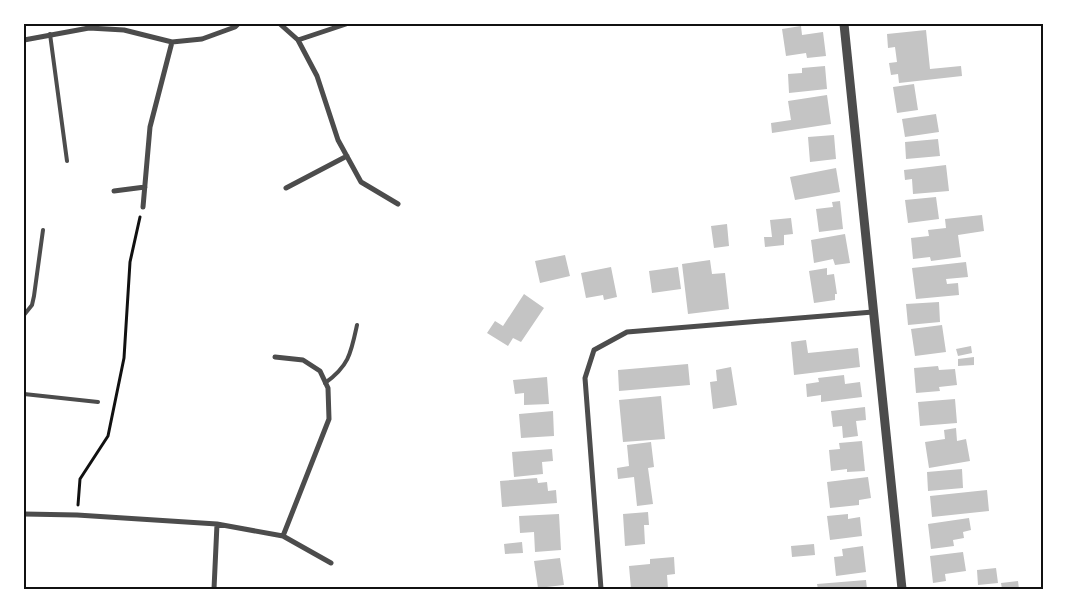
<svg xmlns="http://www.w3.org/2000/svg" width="1067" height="613" font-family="Poppins,sans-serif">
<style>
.building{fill:#c4c4c4}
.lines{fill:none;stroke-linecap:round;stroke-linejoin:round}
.path{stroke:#111;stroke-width:3}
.service{stroke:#4c4c4c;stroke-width:4}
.minor{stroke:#4c4c4c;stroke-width:5}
.tertiary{stroke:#4c4c4c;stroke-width:9}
.neatline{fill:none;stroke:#111;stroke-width:2}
</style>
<rect width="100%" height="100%" fill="#fff"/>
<path class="building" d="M801,26L802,35L823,32L826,56L807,58L806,53L786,56L782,29Z
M926,30L930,69L961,66L962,76L899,83L898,74L891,75L889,63L897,62L895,47L888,48L887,34Z
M825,66L827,89L789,93L788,74L802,73V68Z
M914,84L918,110L897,113L893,87Z
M827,95L831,124L772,133L771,123L791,120L788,101Z
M936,114L939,132L905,137L902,119Z
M834,135L836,159L810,162L808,137Z
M938,139L940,156L906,159L905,142Z
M946,165L949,191L913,194L912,179L905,180L904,170Z
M836,168L840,192L795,200L790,177Z
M936,197L939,219L908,223L905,200Z
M840,201L843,229L819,232L816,209L833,207L832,202Z
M982,215L984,231L958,235L961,257L931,261L930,257L913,259L911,238L929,236L928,230L946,228L945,219Z
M791,218L793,234L784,235V245L765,247L764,237H772L770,220Z
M727,224L729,246L714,248L711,226Z
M845,234L850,263L835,265L833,259L814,263L811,240Z
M565,255L570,276L540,283L535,261Z
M710,260L712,274L725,273L729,309L688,314L682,264Z
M966,262L968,277L946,279L947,284L958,283L959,295L916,299L912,268Z
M611,267L617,297L604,300L603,295L586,298L581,273Z
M678,267L681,289L652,293L649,271Z
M827,268V275L834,274L837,294H835V300L814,303L809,271Z
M524,294L544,308L521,342L513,338L508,346L487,333L495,321L503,326Z
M939,302L940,322L908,325L906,304Z
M942,325L946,352L915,356L911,329Z
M806,340L808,353L858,348L860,367L794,375L791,342Z
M971,346L972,353L958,356L956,349Z
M974,357V365L958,366V359Z
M688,364L690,385L619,391L618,370Z
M938,366L939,370L955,369L957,385L939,387L940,391L916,393L914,368Z
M731,367L737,405L713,409L710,382L717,381L716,370Z
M844,375L845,384L860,382L862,397L821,402V395L807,397L806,384L819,382L818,378Z
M547,377L549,404L524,405V393L515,394L513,380Z
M661,396L665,439L623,442L619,400Z
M955,399L957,423L920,426L918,402Z
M865,407L866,420L856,421L858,436L843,438L842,426L833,427L831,411Z
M553,411L554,436L521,438L519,414Z
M956,428L957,441L966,439L970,461L929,468L925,442L945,439L944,430Z
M862,441L865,471L847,472V469L831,471L829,450L840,449L839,443Z
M651,442L654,467L648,468L653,504L637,506L634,477L618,479L617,468L629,466L627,445Z
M552,449L553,461L542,462L543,474L514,477L512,452Z
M962,469L963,488L928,491L927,472Z
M868,477L871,498L859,500V505L830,508L827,482Z
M537,478L538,483L547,482L548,491L556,490L557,503L502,507L500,481Z
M987,490L989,511L932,517L930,496Z
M648,512L649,525H644L645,544L625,546L623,514Z
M559,514L561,550L535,552L534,532L520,533L519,516Z
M848,514V519L860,517L862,536L830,540L827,516Z
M969,518L971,530L963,532L964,538L953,540L954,546L931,549L928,524Z
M522,542L523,553L505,554L504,544Z
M814,544L815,555L792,557L791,546Z
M863,546L866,572L836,576L834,557L843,556L842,549Z
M963,552L966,571L945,574L946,581L933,583L930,556Z
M674,557L675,574L667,575L668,589H631L629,566L650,564V559Z
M560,558L564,585L538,588L534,561Z
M996,568L998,583L978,585L977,570Z
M866,580L867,589H818L817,584Z
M1018,581L1019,589H1002L1001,583Z"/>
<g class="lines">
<path class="path" d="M78,505L80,479L108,436L124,358L130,262L140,217"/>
<path class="service" d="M50,34L67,161
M24,315L32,305L34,296L43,230
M325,383C349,366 351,353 357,325
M24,394L98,402"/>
<path class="minor" d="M280,24L298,40L317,76L338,140L361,182L398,204
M24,40L89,28L124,30L172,42L202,39L235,27L238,24
M298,40L346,24
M286,188L347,156
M114,191L145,187
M143,207L150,127L172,42
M275,357L303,360L320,371L328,388L329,419L283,536
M24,514L77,515L217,524L283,536L331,563
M214,589L217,524
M601,589L585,378L594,350L627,332L873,312"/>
<path class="tertiary" d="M844,24L902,589"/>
</g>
<rect width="1067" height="613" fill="none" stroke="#ffffff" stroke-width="50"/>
<rect x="25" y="25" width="1017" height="563" class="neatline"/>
</svg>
